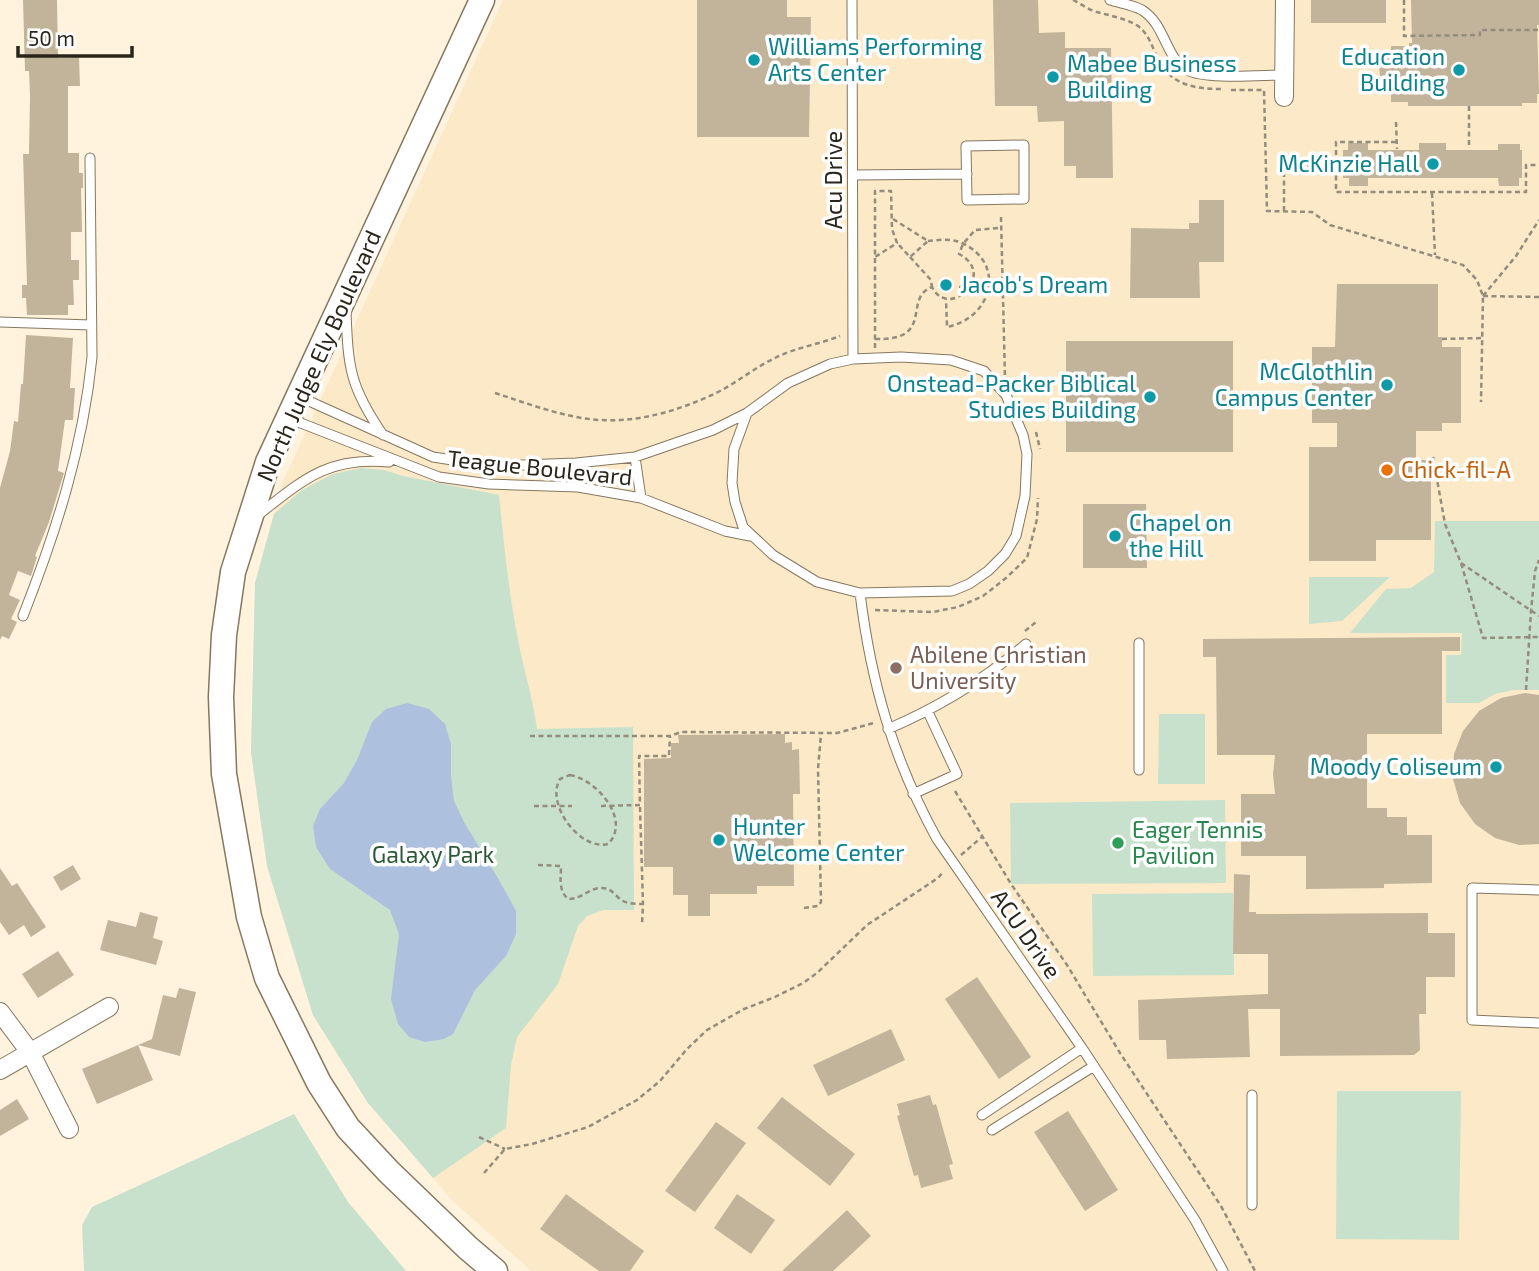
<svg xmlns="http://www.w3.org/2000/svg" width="1539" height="1271" font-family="'Exo 2',sans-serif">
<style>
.built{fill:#fbe9c7}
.green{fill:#c8e1cc}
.water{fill:#adc0de}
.building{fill:#c2b49b}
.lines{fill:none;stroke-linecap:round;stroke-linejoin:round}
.service-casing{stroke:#857760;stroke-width:11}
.minor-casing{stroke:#857760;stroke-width:20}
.secondary-casing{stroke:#857760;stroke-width:27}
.path{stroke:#948c7c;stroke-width:2.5;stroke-dasharray:5 3.5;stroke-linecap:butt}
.service{stroke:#fff;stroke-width:9}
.minor{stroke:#fff;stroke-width:18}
.secondary{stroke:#fff;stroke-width:24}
.culture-dot{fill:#0f9aa8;stroke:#fff;stroke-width:2.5}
.food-dot{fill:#e8710a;stroke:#fff;stroke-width:2.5}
.education-dot{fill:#8d6e63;stroke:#fff;stroke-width:2.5}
.leisure-dot{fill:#2e9e5b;stroke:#fff;stroke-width:2.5}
.labels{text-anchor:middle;stroke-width:7;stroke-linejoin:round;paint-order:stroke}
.culture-label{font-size:23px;fill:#0d838f;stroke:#fff;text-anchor:start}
.street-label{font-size:23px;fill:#2a251b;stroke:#fff}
.food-label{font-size:23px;fill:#c56008;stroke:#fff;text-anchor:start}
.education-label{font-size:23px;fill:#785e54;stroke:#fff;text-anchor:start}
.leisure-label{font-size:23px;fill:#27864d;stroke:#fff;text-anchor:start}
.park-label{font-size:23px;fill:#2b5936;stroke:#fff}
</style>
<rect width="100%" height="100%" fill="#fff3de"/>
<path class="built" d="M503,0H1539V1271H531L453,1201L368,1103L313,1015L267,866L251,752L255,583L282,484Z"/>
<path class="green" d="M361,468L384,470L403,476L499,495C504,545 509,596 519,645C525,674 533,700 537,729L633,727L634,910H603L587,916L578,926L558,984L517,1037L511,1065L506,1128L433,1178L368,1103L313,1015L267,866L251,752L255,583L274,514L302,490L333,474Z
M1435,521H1539V690H1513L1495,694L1479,703H1446V655H1461L1462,633H1350L1386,589L1411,588L1434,572Z
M1309,577H1390L1342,621L1309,624Z
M1159,714H1205V784H1158Z
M1225,800L1226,883L1011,884L1010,803Z
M1233,893L1234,975L1093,976L1092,894Z
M1337,1091H1461L1459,1240L1336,1239Z
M294,1114L348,1202L406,1271H84L82,1225L92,1207Z"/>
<path class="water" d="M407,703L429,709L445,724L451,744V776L454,801L464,822L499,880L516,911V934L506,956L475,990L453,1034L444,1039L425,1042L409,1037L398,1024L391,999L399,934L390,910L330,869L316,847L313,826L320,809L344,783L357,760L372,722L386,709Z"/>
<path class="building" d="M23,0H57L58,58L79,57L80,86H68V153H79V173H83V188H81L82,232H71V260H79V280H73L74,305H68V315H27L26,298H22V285H27L23,154H29L30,96L29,71H25Z
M697,0H787V17H811L809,137H697Z
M993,0H1038L1039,33L1065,32V48H1111L1113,178H1076V166H1064V121L1038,122L1037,106H995Z
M1311,0H1386V23H1311Z
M1411,0H1539V25H1537L1539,94H1537V103H1522V106H1408V102H1391V94H1383L1381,88L1379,65L1383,54H1391V46H1409V43H1412Z
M1348,143H1368V150H1419V143H1446V150H1498V144H1520V150H1522V178H1519V186H1499L1498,178H1368V186H1349V178H1343V150H1348Z
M1199,200H1224V262H1199L1200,298H1130L1131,228L1189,229V223H1199Z
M1337,284H1438V337H1442V347H1461V423H1442V431H1416V460H1431V540H1376V561H1309V447H1337V423H1312V347H1335Z
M26,335L73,338L70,388H75L73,420H65L58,471L64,473L49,522L35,556L37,557L31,576L18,571L9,595L20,600L11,619L17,622L9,639L2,636L0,640V488L10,451L14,421L18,422L21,384H23Z
M1066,341H1233V452H1066Z
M1083,504H1146L1147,568H1083Z
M1460,637V651H1442V734H1367V808H1387V817H1407V835H1432V883L1384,884V888L1306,889V856H1241V794H1275L1273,774L1275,755H1217L1216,657H1203V639Z
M1525,693L1539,695V844L1519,845L1495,838L1475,824L1460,803L1453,779L1454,754L1463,731L1479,711L1501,698Z
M785,734V743L792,742V750L799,749L800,794H793L794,886H757V894H710V916H688V895H673V867H644V759L671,758V743H679L678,735Z
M73,865L81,879L61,891L53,877Z
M0,868L12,886L17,883L46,927L31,937L24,925L9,935L0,922Z
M1234,874L1250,875L1249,912H1256V914L1428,913V933H1455V977H1426V1014H1419L1420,1050L1414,1055L1280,1056V1009H1248L1250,1057L1167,1059L1166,1040H1139L1138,1000L1268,994V954H1233Z
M140,912L158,917L153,938L163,941L156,965L100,950L108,920L136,927Z
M58,951L74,975L38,998L22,974Z
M977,977L1031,1057L999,1079L945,999Z
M179,988L196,992L180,1056L138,1045L153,1080L97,1104L82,1069L152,1039L163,995L176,998Z
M891,1029L905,1060L828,1096L813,1065Z
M930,1095L933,1105L936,1104L953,1164L949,1165L953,1179L921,1188L918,1175L914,1176L897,1116L900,1115L897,1104Z
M782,1097L855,1154L830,1186L757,1128Z
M17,1099L29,1119L0,1136V1110Z
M1068,1111L1118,1190L1085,1211L1034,1132Z
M716,1122L746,1143L695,1212L665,1191Z
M566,1194L644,1251L630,1271H599L540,1229Z
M737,1194L775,1220L751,1254L714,1228Z
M847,1210L871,1236L833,1271H782Z"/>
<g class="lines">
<g class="service-casing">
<path id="service" d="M852,0L853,359
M1110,0C1120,3 1133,5 1142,10C1166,25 1165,58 1187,70C1205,80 1262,75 1284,75
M1024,145V199L967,200L966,146Z
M853,175L967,174
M346,311C348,368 350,387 383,435
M0,322L91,325
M300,397L433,457L491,466L576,463L635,457L713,430L747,413L788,383L830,364L853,359L901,357L951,360L984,371L1006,395L1023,435L1027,454L1025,496L1016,536L1005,554L988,571L969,584L952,591L860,593L817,582L773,555L743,527L735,502L732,483L734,449L747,413
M288,418L439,477L489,484L578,487L641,498L725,531L750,536
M635,457L641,498
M258,515C303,480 328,456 389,462
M860,593C871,683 893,759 937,839L1082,1048L1195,1220L1223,1271
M23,616C56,532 83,448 92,357L90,158
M1139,643V770
M888,729C937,708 985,679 1026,644
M913,794L957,774L928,712
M1539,890L1472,888V1020L1539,1023
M982,1115L1082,1048
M992,1130L1094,1066
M1252,1205V1095"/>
</g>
<g class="minor-casing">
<path id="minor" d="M1284,97L1285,0
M0,1012L30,1052L69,1129
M0,1070L109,1007"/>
</g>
<g class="secondary-casing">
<path id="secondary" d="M482,0L268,462L233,572L224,635L221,697L224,774L249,917L267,978L319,1083L348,1128L389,1172L468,1248L495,1271"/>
</g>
<path class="path" d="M1073,0C1081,4 1089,10 1097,12C1111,16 1125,18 1138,26C1150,35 1153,50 1160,63C1174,86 1197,89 1221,89
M1404,0V36L1480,35V30H1539
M1231,90H1264L1267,211L1312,212L1330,225L1463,265L1477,280L1483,296L1481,402
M1469,106V148
M1396,122L1397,149
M1396,142H1336V192H1526V165H1539
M1432,193L1435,255
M1284,211V166L1337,167
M1001,217L1005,378
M893,219L928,241L910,257L897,243
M928,241C939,240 951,238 962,243C1007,264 992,318 947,327L946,299
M910,257L931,280L932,287
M959,287L989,289
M1483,296L1516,256L1539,220
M1483,296L1539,297
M875,339C936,341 902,298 932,287C949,321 998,274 959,254L963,244L975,230L999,228
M1442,339L1481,338
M875,348V191H891L892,229L897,243L875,257
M495,393C523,402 552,413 582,418C629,426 678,412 720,391C739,381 756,367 775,358C794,348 820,344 840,336
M1036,432L1040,449
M1433,457L1445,524L1461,563L1483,638L1539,637
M1461,563L1539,616
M875,610L933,612L958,607L983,596L1006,578L1027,558L1037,519L1038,498
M1025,631L1036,622
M1526,690L1531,611L1535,571L1539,560
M530,736H670L681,732L837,733L874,723
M570,775C596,779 632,820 608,844C580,851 545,804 560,779Z
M955,791L1011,884L1067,965L1120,1053L1221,1206L1255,1271
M534,806H572
M601,806L640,805L639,756H669L670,736
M640,807L643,904
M961,855L983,836
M538,865L561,866C561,878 558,890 568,899C582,899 589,888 601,888C611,888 613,893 620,899C626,904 635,904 643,904L642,924
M804,908L818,906L821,902L818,769L821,734
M479,1137L505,1149
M484,1173L505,1149L532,1144L588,1127L637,1100L660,1081L687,1049L707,1030L744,1009L775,997L803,983L817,973L867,925L938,878L944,871"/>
<use href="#service" class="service"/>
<use href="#minor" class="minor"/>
<use href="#secondary" class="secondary"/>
</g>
<g class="culture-dot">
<circle cx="754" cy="60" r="7"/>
<circle cx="1459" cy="70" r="7"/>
<circle cx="1053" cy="77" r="7"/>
<circle cx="1433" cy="164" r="7"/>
<circle cx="946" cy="285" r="7"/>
<circle cx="1387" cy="385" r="7"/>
<circle cx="1150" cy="397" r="7"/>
<circle cx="1115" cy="536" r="7"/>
<circle cx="1496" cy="767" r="7"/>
<circle cx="719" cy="840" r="7"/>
</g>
<circle class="food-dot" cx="1387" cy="470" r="7"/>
<circle class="education-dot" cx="896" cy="668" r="7"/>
<circle class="leisure-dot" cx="1118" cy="843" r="7"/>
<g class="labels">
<g class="culture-label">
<text x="768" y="55">Williams Performing<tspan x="768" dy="26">Arts Center</tspan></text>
<text x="1445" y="65" text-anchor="end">Education<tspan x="1445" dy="26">Building</tspan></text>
<text x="1067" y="72">Mabee Business<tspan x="1067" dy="26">Building</tspan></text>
<text x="1419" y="172" text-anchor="end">McKinzie Hall</text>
<text x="960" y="293">Jacob's Dream</text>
<text x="1373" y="380" text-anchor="end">McGlothlin<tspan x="1373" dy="26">Campus Center</tspan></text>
<text x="1136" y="392" text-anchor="end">Onstead-Packer Biblical<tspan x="1136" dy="26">Studies Building</tspan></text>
<text x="1129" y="531">Chapel on<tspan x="1129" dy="26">the Hill</tspan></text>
<text x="1482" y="775" text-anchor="end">Moody Coliseum</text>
<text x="733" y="835">Hunter<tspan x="733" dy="26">Welcome Center</tspan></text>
</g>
<g class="street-label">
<text transform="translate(834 180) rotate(-90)" y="8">Acu Drive</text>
<text transform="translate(319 356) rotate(-66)" y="8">North Judge Ely Boulevard</text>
<text transform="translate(540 468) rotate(6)" y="8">Teague Boulevard</text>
<text transform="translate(1026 934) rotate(55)" y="8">ACU Drive</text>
</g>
<g class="food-label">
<text x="1401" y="478">Chick-fil-A</text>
</g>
<g class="education-label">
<text x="910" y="663">Abilene Christian<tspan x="910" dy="26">University</tspan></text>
</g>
<g class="leisure-label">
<text x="1132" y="838">Eager Tennis<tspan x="1132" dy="26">Pavilion</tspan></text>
</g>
<g class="park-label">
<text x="433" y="863">Galaxy Park</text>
</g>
</g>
<path d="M18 46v10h114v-10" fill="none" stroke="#2a251b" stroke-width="3.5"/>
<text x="28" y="46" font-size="21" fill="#2a251b" stroke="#ffffff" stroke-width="5" paint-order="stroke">50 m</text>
</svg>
